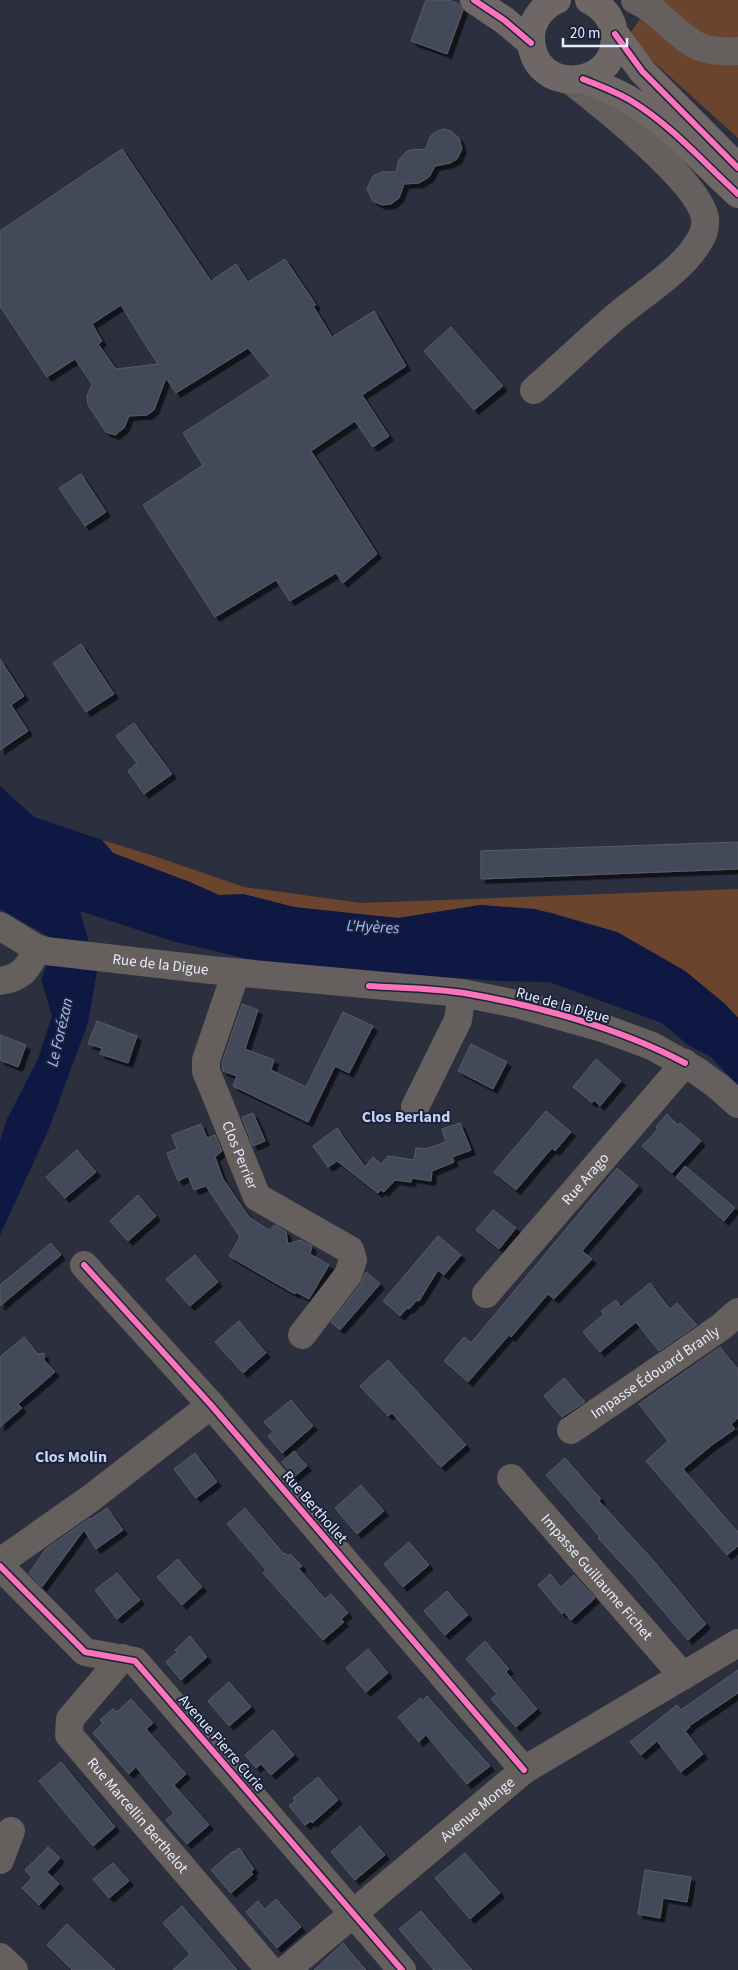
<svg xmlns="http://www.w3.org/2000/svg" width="738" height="1970" font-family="'Source Sans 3',sans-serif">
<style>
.green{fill:#6b442e}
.water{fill:#0f1743}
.building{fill:#434858;stroke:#595d68;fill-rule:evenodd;filter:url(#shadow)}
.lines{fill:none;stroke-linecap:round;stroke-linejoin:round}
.minor{stroke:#655f5d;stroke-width:28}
.major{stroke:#6f6766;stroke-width:28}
.cycleway-casing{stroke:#1b233b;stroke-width:9}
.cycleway{stroke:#fb73b8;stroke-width:6}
.labels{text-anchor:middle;stroke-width:4;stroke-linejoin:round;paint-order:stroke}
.street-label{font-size:15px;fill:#e6edfd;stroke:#1b233b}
.water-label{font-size:16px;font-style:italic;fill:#a6bdfd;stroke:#1b233b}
.neighbourhood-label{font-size:16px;font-weight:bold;fill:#c5d1f2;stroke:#1b233b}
</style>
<defs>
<filter id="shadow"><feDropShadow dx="4.5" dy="4.5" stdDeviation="0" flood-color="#0009"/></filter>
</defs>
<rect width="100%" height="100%" fill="#2c303e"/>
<path class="green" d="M653,0H738V138L627,38Z
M102,840L154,856L244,887L362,903L738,889V1018L725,1004L685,971L617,932L549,912L481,905L398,918L347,914L294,907L243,894L222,896L113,853Z"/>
<path class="water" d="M0,786L34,817L102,840L113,853L190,882L219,895L243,894L294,907L398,918L481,905L535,909L617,932L685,971L725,1004L738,1018V1085L711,1057L688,1045L662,1023L549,982L499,981L274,965L172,941L80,911L97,971L88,1023L48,1131L0,1235V1141L7,1119L38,1059L52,1016L41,979L46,967L51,938L0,909Z"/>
<path class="building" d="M426,0H449L459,4L463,10L447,54L411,41Z
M443,129L451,131L459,138L462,149L457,159L450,163L435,166L429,177L419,183L404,184L399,198L391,204L382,205L373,201L367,189L373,176L382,172H396L399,160L405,153L410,150L426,149L430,137L434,133Z
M122,149L211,281L236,264L248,282L285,259L316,305L313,306L332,337L374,311L406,366L362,395L389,436L373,447L355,421L311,451L377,554L343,583L336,573L290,601L276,580L215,617L143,505L203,465L183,433L271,376L248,348L176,393L166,378L154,410L147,415L129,416L124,428L115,435L106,432L88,405L87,396L92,384L75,359L47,377L0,306V231ZM121,305L140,336L158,364L116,369L98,344L102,341L92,324Z
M451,327L503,386L474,410L424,351Z
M81,474L106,512L85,526L59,488Z
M81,644L114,694L86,712L53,663Z
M0,659L24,696L11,705L28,731L0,750Z
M134,723L172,774L144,794L128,771L137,763L116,736Z
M738,842V869L481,879V851Z
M242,1004L258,1010L245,1049L274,1060L271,1070L306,1087L343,1012L373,1026L349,1073L335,1066L308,1122L233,1086L237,1076L223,1071L222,1063Z
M97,1021L137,1036L128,1063L100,1054L102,1048L88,1044Z
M0,1035L26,1045L18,1067L0,1060Z
M471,1044L507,1062L493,1089L458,1071Z
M596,1059L621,1081L600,1106L594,1100L592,1103L573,1087Z
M546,1111L571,1132L555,1151L552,1148L516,1190L494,1172Z
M253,1113L265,1141L253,1146L242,1117Z
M667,1114L678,1125L680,1123L701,1141L672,1173L642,1146L658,1129L656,1127Z
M460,1123L471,1150L452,1157L454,1162L432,1171L431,1181L412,1178L411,1182L395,1180L384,1192L381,1190L378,1193L337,1161L328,1167L313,1146L337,1128L365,1167L373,1157L381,1164L388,1156L414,1160L416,1148L426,1149L446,1142L442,1129Z
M201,1124L207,1138L215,1135L222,1151L215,1157L223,1179L250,1218L269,1230L275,1225L286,1232L288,1244L300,1240L312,1246L310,1254L329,1265L309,1299L296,1292L295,1294L229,1256L240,1237L206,1186L194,1190L188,1176L178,1181L167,1153L177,1149L172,1135Z
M77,1150L96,1172L65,1198L46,1177Z
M685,1166L735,1208L724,1221L676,1177Z
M617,1168L638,1186L582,1251L592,1259L554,1299L548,1294L511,1337L509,1335L468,1382L444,1361L464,1337L471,1343Z
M138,1195L156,1216L128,1241L110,1221Z
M493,1210L516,1228L499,1249L476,1230Z
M438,1236L461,1255L444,1275L438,1270L419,1301L417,1300L409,1309L407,1308L400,1316L383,1301Z
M51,1243L61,1255L0,1306V1285Z
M195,1255L218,1282L190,1306L166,1279Z
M366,1272L380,1284L340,1330L331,1322L360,1285Z
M650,1283L670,1309L677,1303L697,1325L659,1351L636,1322L600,1352L583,1332L604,1314L601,1311L616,1300L621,1307Z
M239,1321L266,1353L243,1373L215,1342Z
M24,1337L38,1354L44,1353V1360L55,1372L18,1404L22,1408L0,1427V1357Z
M720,1347L738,1369V1418L731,1424L735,1429L712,1445L683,1469L738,1532V1546L727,1555L646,1461L668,1441L639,1404Z
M388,1360L466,1445L441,1467L392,1413L388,1416L360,1386Z
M564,1378L585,1402L562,1417L544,1396Z
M291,1400L313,1426L282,1453L268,1436L273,1432L264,1422Z
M294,1451L307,1466L294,1477L282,1462Z
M195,1453L217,1482L196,1498L174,1469Z
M565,1458L601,1499L599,1501L654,1561L706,1624L688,1640L635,1578L598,1538L600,1537L546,1475Z
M361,1485L384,1511L357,1534L335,1508Z
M107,1508L123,1530L96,1549L84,1530L42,1587L29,1573L46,1549L90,1518L91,1519Z
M245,1508L284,1554L285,1553L288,1556L290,1554L302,1566L299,1569L325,1599L331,1594L348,1613L341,1619L344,1622L323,1640L263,1573L266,1570L227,1524Z
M409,1542L429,1565L403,1587L384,1564Z
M178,1559L202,1587L182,1605L157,1577Z
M117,1573L140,1600L117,1619L95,1590Z
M550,1574L561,1587L574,1575L595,1598L571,1620L564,1612L562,1614L538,1585Z
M447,1591L468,1615L445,1635L424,1611Z
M190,1636L207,1657L181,1680L166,1662L177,1652L175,1650Z
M485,1641L509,1669L506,1672L537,1709L516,1727L491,1699L497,1694L466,1659Z
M368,1649L388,1673L366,1692L346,1668Z
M738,1670V1693L689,1726L690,1727L685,1731L703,1754L681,1772L657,1741L641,1755L630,1742L677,1705L681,1710Z
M229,1682L251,1707L229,1726L208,1701Z
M427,1696L490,1766L467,1784L426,1735L419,1742L398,1717L421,1698L423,1701Z
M131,1699L153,1723L146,1729L186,1774L174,1785L209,1825L187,1844L166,1820L174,1813L136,1767L129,1774L93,1733L103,1723L100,1720L113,1709L117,1712Z
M273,1730L294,1755L271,1775L261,1764L256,1768L245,1755Z
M61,1762L115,1827L93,1846L39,1781Z
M318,1777L338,1800L312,1823L311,1821L305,1825L289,1806L295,1801L293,1798Z
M360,1826L385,1855L355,1880L331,1852Z
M48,1847L60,1858L47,1872L59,1884L39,1905L22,1888L32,1878L25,1870Z
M239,1848L254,1869L251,1872L253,1874L231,1893L211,1870L233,1851L234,1852Z
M465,1853L500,1893L470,1919L435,1878Z
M113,1863L129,1881L109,1898L93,1879Z
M645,1870L691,1877L687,1902L663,1898L660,1918L638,1914Z
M276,1899L301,1927L277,1948L246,1912L258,1901L265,1909Z
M182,1906L216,1945L237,1970H173L190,1954L163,1923Z
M421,1911L472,1970H434L399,1929Z
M67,1924L115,1970H72L47,1945Z
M343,1943L366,1970H314Z"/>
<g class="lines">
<g class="minor">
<path d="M635,0C658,10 671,29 692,43C705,51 723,52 738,51"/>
<path d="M534,390C563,365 590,338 619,314C644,293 681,271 698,243C703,236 706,227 705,218C699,182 602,105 571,81"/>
<path id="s1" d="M0,926L36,948L46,951L211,970L462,993L517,1004L606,1029L652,1046L697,1071L719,1087L738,1104"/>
<path id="s2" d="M233,972L232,984L206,1060V1071L257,1197L350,1250L353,1260L348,1275L302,1335"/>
<path d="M0,981C21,978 29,969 36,948"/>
<path d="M415,1107L458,1020L462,993"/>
<path d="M84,1265L211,1405L524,1770"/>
<path id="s3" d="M486,1294L685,1063"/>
<path id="s4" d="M571,1430L721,1327L738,1312"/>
<path id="s5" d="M511,1478L683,1676"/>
<path d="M0,1562L91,1498L211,1405"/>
<path d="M0,1566L85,1652L135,1661L402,1970"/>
<path id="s6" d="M122,1658L70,1719L69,1735L270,1970"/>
<path d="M0,1860L11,1831"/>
<path d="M0,1957L14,1970"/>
<path id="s7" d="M286,1970L524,1770L738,1643"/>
</g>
<path class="major" d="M474,0L504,20L531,43
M557,0C543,6 532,20 531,35C529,101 628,89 613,28C610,15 601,6 589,0
M615,34L642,71L738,168
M583,79C600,86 617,92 633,102C672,126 704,163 738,194"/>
<g class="cycleway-casing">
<path id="cycleway" d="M474,0L504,20L531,43
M615,34L642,71L738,168
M583,79C600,86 617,92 633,102C672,126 704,163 738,194
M369,986C400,988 433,988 464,993C538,1006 619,1028 685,1063
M84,1265L211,1405L524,1770
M0,1566L85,1652L135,1661L402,1970"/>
</g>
<use href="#cycleway" class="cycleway"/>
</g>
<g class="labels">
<g class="street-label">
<text dy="5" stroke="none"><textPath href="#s1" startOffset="168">Rue de la Digue</textPath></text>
<text transform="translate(563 1005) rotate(16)" y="5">Rue de la Digue</text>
<text dy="5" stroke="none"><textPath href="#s2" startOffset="194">Clos Perrier</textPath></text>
<text dy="5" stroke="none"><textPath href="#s3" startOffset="152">Rue Arago</textPath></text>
<text dy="5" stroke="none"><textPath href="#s4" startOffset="102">Impasse Édouard Branly</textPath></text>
<text transform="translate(315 1507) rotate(49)" y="5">Rue Berthollet</text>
<text dy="5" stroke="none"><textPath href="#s5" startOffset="131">Impasse Guillaume Fichet</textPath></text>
<text transform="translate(222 1743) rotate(49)" y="5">Avenue Pierre Curie</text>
<text dy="5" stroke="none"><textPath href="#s7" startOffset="250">Avenue Monge</textPath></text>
<text dy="5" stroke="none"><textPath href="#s6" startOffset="202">Rue Marcellin Berthelot</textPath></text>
</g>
<g class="water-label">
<text transform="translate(373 926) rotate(3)" y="6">L'Hyères</text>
<text transform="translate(59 1032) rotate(-77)" y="6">Le Forézan</text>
</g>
<g class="neighbourhood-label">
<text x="406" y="1122">Clos Berland</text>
<text x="71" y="1462">Clos Molin</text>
</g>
</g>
<path d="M563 38v8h64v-8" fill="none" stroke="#e6edfd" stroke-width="2.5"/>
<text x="570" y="38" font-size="15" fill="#e6edfd" stroke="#1b233b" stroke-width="4" paint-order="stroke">20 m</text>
</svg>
